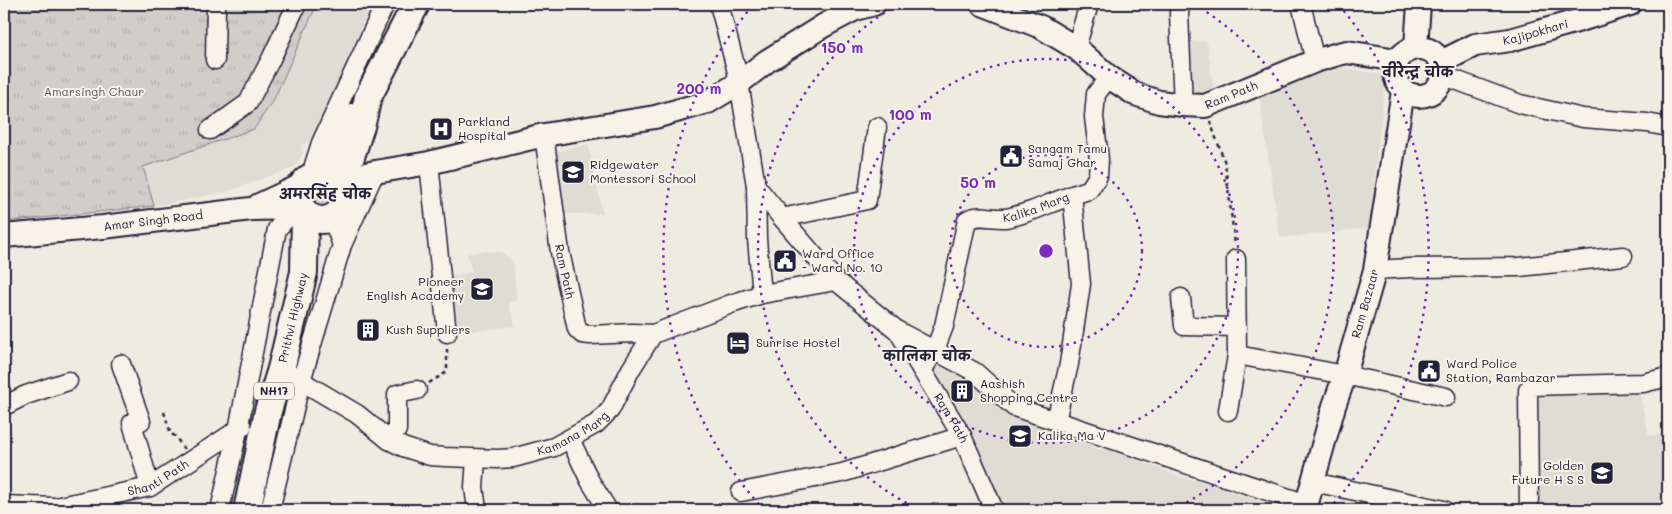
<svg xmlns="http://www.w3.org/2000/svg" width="1672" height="514" font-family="Mali,'Playpen Sans Deva',sans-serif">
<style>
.built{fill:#dfdcd4}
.grass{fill:#d1cdc9;stroke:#7a7882}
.park{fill:url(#park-tufts);stroke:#7a7882}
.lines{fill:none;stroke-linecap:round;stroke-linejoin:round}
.minor-casing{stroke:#22223b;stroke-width:21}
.major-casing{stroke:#22223b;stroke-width:26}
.highway-casing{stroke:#22223b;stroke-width:30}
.path{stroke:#22223b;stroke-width:2.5;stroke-dasharray:4 4;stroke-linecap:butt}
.minor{stroke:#f7f3e8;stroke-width:18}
.major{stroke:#f7f3e8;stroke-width:22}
.highway{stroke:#f7f3e8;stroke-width:26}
.ring{fill:none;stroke:#7b2cbf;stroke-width:2.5;stroke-dasharray:2.5 5}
.labels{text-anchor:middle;stroke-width:4;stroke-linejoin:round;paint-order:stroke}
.shield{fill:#f7f3e8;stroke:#62616f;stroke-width:1}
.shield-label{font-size:11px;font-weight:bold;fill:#22223b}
.street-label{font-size:12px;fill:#22223b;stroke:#f7f3e8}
.park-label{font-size:12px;fill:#575566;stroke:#f7f3e8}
.poi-label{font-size:12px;fill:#22223b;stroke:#f7f3e8;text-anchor:start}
.neighbourhood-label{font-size:14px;font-weight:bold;fill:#22223b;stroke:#f7f3e8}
.centre{fill:#7b2cbf;stroke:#f7f3e8;stroke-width:2.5}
.ring-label{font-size:15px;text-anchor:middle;font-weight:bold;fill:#7b2cbf;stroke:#f7f3e8;stroke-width:4;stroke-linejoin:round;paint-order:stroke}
</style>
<defs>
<pattern id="park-tufts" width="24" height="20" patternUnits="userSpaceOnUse" patternTransform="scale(1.25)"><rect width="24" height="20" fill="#d1cdc9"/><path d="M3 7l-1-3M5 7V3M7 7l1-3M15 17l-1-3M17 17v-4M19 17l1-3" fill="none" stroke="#b3b0ae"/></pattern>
</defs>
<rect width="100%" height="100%" fill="#eeebe1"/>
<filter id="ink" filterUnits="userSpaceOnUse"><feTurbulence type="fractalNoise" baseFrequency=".02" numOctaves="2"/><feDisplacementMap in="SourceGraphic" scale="10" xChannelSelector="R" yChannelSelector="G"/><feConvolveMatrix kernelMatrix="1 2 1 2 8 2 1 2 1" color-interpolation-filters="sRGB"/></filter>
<g filter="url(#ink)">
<path class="built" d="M317,4H373L310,142L301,145L303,153L295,167L226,192L154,206L143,167L254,129L274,99Z
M1207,41L1214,93L1186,96V42Z
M1327,65L1386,75L1369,228L1280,238L1259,95Z
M588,144L603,214H562L551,153Z
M479,251L501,252L513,262L517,300L508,302L516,326L454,333L446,278L472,272L467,254Z
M943,363L1050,428L1098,449L1117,451L1177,476L1207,483L1275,507V510H1001L994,485L983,465L980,453L965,429L930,366Z
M1638,386L1649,436L1668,432V510H1535L1534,390Z"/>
<path class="grass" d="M309 196a13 13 0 1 1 26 0a13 13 0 1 1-26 0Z"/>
<path class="park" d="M4,4H317L274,99L254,129L143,167L154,206L4,222Z
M1237,505V510H1184V506Z"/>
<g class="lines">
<g class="minor-casing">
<g id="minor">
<path d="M719,4L738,76L756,186L782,218L836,281L898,331L975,372L1014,407L1307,504"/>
<path d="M1180,4L1179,14L1183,105"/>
<path d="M1301,4L1315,61"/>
<path d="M1076,48L1089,4"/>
<path d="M215,60L216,4"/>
<path d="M1441,80L1450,78L1520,104L1583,118L1647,123L1668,127"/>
<path d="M210,130L248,103L271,59L297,4"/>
<path id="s1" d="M544,135L560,252L577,329L582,334L590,335L633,333L653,334"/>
<path d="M429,163L447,333"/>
<path d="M315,174L314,165L321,143L385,4"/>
<path d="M756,186L757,239L762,294"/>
<path d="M332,218L342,245"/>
<path d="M782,218L867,200L877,127"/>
<path d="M1236,259L1237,355"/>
<path d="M1375,270L1410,268L1519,267L1623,256"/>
<path d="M1181,298L1184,326L1237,327"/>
<path id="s2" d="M898,331L962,436L994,510"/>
<path d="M121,364L141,421L132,423L150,487"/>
<path id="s3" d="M281,369L357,414L389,440L403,447L430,456L445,457L498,459L513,458L554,447L596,424L610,410L631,369L653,334L731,304L762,294L836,281"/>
<path id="s4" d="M922,371L935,350L944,326L967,220C979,213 992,219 1005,218C1015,217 1024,213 1034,210C1052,203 1070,195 1089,190L1098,176L1099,159L1094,117L1096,94L1109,77"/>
<path d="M4,406L26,395L68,381"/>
<path d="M1228,411L1237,355L1345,375L1446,397"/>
<path d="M1056,421L1069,364L1081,284L1072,195"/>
<path d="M570,439L590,481L608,510"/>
<path d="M389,440L397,430V394L417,390"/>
<path d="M476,459L474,487L477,510"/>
<path d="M1313,482L1444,510"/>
<path d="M741,492L842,473L962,436"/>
<path id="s5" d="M4,505L55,507L150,487L242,427"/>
<path d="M220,510L238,430L277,229L286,219L304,210"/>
<path d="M270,510L301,381L342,245L375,172"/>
<path d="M1529,510L1528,390L1531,386L1643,383L1668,377"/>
</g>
</g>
<g class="major-casing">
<g id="major">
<path id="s6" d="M982,4L1041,27L1076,48L1109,77L1135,94L1159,102L1183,105L1205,106L1315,61L1338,54L1347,52L1397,60"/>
<path d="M1416,47L1419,4"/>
<circle cx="1419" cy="72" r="24"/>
<path id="s7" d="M1441,62L1475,45L1510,40L1577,21L1630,4"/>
<path d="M344,190L366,174L375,172L429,163L544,135L655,117L708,102L739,83L767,61L823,26L855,9L874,4"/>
<path d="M259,205L302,185"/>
<path id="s8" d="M4,236L103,227L251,209L302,208"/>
<path id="s9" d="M1305,510L1334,406L1345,375L1375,270L1403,91"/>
</g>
</g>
<g class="highway-casing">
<g id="highway">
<path d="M322,173L340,136L351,117"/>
<circle cx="322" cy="197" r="23"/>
<path d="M342,184L362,123L368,97L416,4"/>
<path id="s10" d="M247,510L268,411L281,369L304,272L305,212"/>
</g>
</g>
<path class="path" d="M1210,121L1225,163L1235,245
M429,383L447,372V347
M164,412L171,434L175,436L184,449"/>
<use href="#minor" class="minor"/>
<use href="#major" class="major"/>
<use href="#highway" class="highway"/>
</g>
</g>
<g class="ring">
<circle cx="1046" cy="251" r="96"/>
<circle cx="1046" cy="251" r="192"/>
<path d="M920 510A288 288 0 0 1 898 4M1194 4A288 288 0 0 1 1172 510"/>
<path d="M764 510A383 383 0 0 1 753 5M1339 5A383 383 0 0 1 1328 510"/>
</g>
<defs>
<g id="hospital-square" transform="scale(1.25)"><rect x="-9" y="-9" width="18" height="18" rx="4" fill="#22223b" stroke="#f7f3e8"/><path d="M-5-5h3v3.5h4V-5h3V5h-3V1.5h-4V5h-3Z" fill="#fff"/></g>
<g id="civic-square" transform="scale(1.25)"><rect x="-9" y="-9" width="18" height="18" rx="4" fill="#22223b" stroke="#f7f3e8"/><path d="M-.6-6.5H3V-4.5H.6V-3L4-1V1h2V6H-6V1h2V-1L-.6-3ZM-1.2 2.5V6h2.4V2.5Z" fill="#fff"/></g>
<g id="school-square" transform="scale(1.25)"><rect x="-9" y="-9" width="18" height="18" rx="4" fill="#22223b" stroke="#f7f3e8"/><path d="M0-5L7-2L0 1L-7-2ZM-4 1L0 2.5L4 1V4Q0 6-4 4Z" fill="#fff"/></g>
<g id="building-square" transform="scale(1.25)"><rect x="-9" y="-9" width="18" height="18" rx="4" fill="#22223b" stroke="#f7f3e8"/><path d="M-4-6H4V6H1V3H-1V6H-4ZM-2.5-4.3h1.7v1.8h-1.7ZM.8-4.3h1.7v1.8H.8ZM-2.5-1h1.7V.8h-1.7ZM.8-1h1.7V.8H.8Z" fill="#fff"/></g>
<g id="hotel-square" transform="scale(1.25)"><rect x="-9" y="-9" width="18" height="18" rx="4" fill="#22223b" stroke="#f7f3e8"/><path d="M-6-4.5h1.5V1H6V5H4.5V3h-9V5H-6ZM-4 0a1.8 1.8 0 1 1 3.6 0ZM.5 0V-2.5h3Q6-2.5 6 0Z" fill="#fff"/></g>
</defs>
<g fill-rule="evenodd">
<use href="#hospital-square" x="441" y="129"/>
<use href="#civic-square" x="1011" y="156"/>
<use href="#school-square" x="573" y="172"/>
<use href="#civic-square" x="785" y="261"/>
<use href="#school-square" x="482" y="289"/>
<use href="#building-square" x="368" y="330"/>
<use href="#hotel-square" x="738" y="343"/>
<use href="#civic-square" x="1429" y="371"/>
<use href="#building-square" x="962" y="391"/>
<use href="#school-square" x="1020" y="436"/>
<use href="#school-square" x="1602" y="473"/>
</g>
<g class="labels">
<rect class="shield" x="254" y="382.5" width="40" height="17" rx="4"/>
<g class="shield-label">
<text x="274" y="395">NH17</text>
</g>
<g class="street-label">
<text dy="4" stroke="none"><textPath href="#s7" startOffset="100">Kajipokhari</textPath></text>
<text dy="4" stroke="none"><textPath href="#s6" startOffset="279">Ram Path</textPath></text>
<text dy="4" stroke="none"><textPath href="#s4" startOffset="230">Kalika Marg</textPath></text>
<text dy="4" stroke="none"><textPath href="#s8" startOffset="150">Amar Singh Road</textPath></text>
<text dy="4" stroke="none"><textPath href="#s1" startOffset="138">Ram Path</textPath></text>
<text dy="4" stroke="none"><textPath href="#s9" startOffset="215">Ram Bazaar</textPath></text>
<text dy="4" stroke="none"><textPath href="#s10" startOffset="198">Prithvi Highway</textPath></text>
<text dy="4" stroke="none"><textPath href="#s2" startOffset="102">Ram Path</textPath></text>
<text dy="4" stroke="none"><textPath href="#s3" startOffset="322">Kamana Marg</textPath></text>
<text dy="4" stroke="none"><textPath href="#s5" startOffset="159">Shanti Path</textPath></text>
</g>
<g class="park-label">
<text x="94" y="96">Amarsingh Chaur</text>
</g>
<g class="poi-label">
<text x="458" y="126">Parkland<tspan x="458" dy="14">Hospital</tspan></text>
<text x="1028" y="153">Sangam Tamu<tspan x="1028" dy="14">Samaj Ghar</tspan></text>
<text x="590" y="169">Ridgewater<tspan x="590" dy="14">Montessori School</tspan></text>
<text x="802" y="258">Ward Office<tspan x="802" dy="14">- Ward No. 10</tspan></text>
<text x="464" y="286" text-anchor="end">Pioneer<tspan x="464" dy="14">English Academy</tspan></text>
<text x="386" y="334">Kush Suppliers</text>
<text x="756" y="347">Sunrise Hostel</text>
<text x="1446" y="368">Ward Police<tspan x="1446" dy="14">Station, Rambazar</tspan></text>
<text x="980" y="388">Aashish<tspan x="980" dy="14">Shopping Centre</tspan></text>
<text x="1038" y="440">Kalika Ma V</text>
<text x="1584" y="470" text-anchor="end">Golden<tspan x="1584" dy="14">Future H S S</tspan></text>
</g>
<g class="neighbourhood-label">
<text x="1418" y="77">वीरेन्द्र चोक</text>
<text x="325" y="199">अमरसिंह चोक</text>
<text x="927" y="361">कालिका चोक</text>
</g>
</g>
<circle cx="1046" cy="251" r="8" class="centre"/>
<g class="ring-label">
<text x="842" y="53">150 m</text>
<text x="699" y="94">200 m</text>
<text x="910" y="120">100 m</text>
<text x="978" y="188">50 m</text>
</g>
<rect width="1672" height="514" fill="none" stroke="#f7f3e8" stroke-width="20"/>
<rect x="10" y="10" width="1652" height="494" fill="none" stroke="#22223b" stroke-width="2" filter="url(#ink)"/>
</svg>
